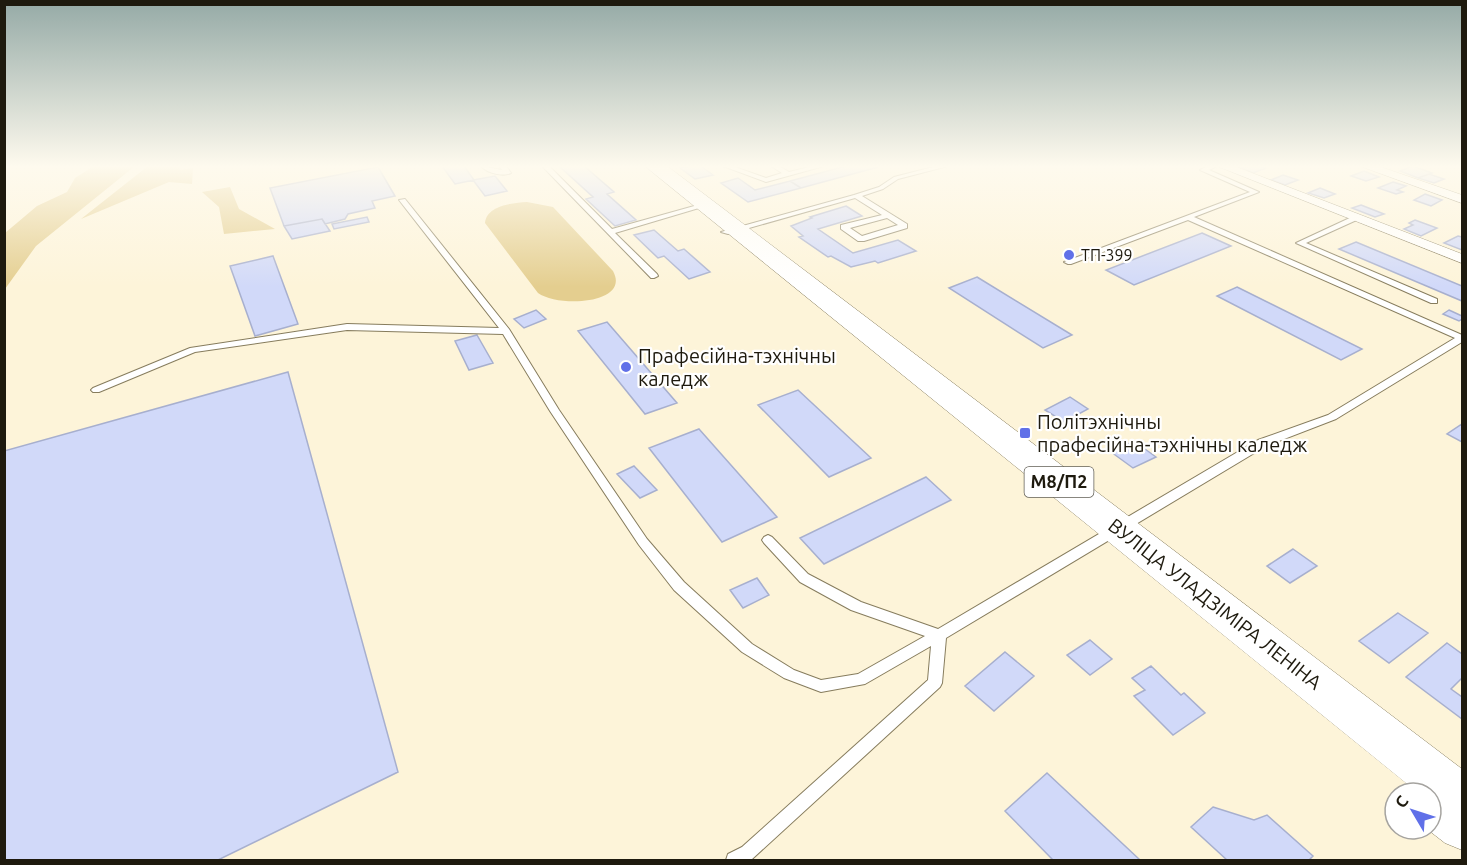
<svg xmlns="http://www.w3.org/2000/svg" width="1467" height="865" font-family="Ubuntu,sans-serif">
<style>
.green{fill:#e4ce8f}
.building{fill:#d1d9f9;stroke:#a7afce;stroke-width:1.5}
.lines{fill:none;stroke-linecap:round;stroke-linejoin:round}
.service-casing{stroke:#867c5d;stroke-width:2}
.minor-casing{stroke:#867c5d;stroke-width:1}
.primary-casing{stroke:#867c5d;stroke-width:1}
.service{fill:#fff;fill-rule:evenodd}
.minor{fill:#fff;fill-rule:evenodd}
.primary{fill:#fff;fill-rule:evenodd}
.poi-dot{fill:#6070e8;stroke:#fff;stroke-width:2}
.labels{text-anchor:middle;stroke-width:4.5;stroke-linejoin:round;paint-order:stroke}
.far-poi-label{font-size:16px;fill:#1e1a0e;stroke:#fff;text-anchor:start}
.shield{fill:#fff;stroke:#625f56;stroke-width:1.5}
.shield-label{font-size:18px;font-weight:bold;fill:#1e1a0e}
.poi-label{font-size:20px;fill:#1e1a0e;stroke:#fff;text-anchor:start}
.street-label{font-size:20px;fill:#1e1a0e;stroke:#fff}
</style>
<rect width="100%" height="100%" fill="#fdf4d9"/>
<path class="green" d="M94,166H135L36,246L5,289V233L37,206L67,192L75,178Z
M148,166H179L180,170L193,168L192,184L169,182L81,219Z
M230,187L239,209L275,229L224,234L219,207L202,192Z
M527,202L553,207L613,271C631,304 559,308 538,293L485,223C487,205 513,203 527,202Z"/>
<path class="building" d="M442,166H464L474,180L455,184Z
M559,166H584L614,192L607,194L636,220L615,226L586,199L593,197Z
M691,166H701L713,175L695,179L680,168Z
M846,166H882L801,188L790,181Z
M1260,166L1266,168L1253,173L1239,167Z
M1413,166L1432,173L1418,178L1400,171Z
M378,167L395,196L372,201L375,208L348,214L345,219L325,224L322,219L284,226L270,188Z
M1364,171L1379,177L1366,181L1351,176Z
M1429,174L1444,179L1434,183L1418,178Z
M1283,175L1298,180L1285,185L1271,180Z
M495,176L507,191L485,196L473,180Z
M738,178L755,190L790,181L801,188L748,202L721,183Z
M1393,182L1406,186L1397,190L1403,192L1396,194L1378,188Z
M1320,188L1335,194L1324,198L1308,193Z
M1425,194L1442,200L1431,206L1414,200Z
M1361,205L1384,214L1375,217L1352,208Z
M846,206L862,216L818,229L853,253L898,240L916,251L878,263L875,261L851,267L831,256L828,257L799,237L803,236L791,226L812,218L810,217Z
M367,217L369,222L334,229L332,224Z
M322,219L330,231L292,239L284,226Z
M1415,220L1437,228L1421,236L1404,229L1413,225L1409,223Z
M654,230L678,251L684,249L710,272L689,279L664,256L658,258L634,235Z
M1202,233L1231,246L1134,285L1106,270Z
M1458,236L1462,237V250L1444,243Z
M1356,242L1462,286V301L1339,249Z
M273,256L298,324L255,336L230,266Z
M977,277L1072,335L1043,348L949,288Z
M1237,287L1362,349L1341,360L1217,296Z
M536,310L546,319L524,328L514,319Z
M1449,310L1462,316V319L1459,321L1443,314Z
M607,322L677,403L645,414L578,331Z
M477,335L493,363L469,370L455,341Z
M288,372L398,772L218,860H4V451Z
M798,390L871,458L829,477L758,405Z
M1070,397L1088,409L1064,422L1045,410Z
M1462,424V442L1447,434Z
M699,429L777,517L722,542L649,448Z
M1134,441L1156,457L1133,468L1111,452Z
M634,466L657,490L640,498L617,474Z
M926,477L951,500L824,564L800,538Z
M1293,549L1317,566L1290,583L1267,566Z
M757,578L769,595L743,608L730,590Z
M1398,613L1428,633L1389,663L1359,641Z
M1090,640L1112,659L1090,675L1067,655Z
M1447,643L1462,654V678L1451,689L1462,697V719L1406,677Z
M1005,652L1034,676L994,711L965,686Z
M1151,666L1181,695L1184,693L1205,713L1173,735L1134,696L1145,690L1132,678Z
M1047,773L1140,860H1053L1005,811Z
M1213,807L1254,820L1267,815L1313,856L1309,860H1227L1191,827Z"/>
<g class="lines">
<g class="service-casing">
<path id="service" d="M481,166L502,170L499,166H506L511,173C503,177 487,173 481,166Z
M542,166H549L612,229L705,203L709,205L615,233L657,274L658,276L654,278H651Z
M723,166H732L766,178L782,173L771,166H779L789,172L813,166H824L766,182Z
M937,166H948L898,179L883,189L862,196L907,224V228L864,241H858L841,229V225L882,215L855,198L728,234L721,232L854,195L879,187L894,177ZM887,218L898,225L862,236L850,228Z
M1208,166H1217L1209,170L1259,192L1194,217L1462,335V342L1336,419L1266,446L946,638L942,683L940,687L751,860H726L728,854L742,847L928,680L931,646L865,684L821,692L784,678L742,652L674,590L639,545L550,411L503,334L347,330L195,352L99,392H93L91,390L93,388L190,348L347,324L499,328L399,200L405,199L509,329L559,410L647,539L684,582L752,644L794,670L821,680L858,674L925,636L851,610L800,582L764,543L762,540L764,537L768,535L772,537L808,574L861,602L938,629L1258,440L1328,415L1455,338L1188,220L1071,264H1068L1064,262L1250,192L1200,170Z
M1354,216L1361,218L1306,243L1437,299V303H1431L1296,243Z"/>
</g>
<g class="minor-casing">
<path id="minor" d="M1217,166H1234L1462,254V263Z
M1360,166H1378L1462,195V203Z"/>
</g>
<g class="primary-casing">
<path id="primary" d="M645,166H667L1462,769V850L1445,843L1427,829H1431V793H1410L1412,788Z"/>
</g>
<use href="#service" class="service"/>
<use href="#minor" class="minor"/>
<use href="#primary" class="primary"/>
</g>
<linearGradient id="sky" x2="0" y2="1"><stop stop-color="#95aaa6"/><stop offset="0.58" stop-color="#fefaee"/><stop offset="1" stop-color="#fefaee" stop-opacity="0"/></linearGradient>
<rect width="1467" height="287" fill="url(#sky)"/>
<g class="poi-dot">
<circle cx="1069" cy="255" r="6"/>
<circle cx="626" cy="367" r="6"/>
<rect x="1019" y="427" width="12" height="12" rx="3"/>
</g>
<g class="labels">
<g class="far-poi-label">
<text x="1081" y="261">ТП-399</text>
</g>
<rect class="shield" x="1024.5" y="467" width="69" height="30" rx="4.5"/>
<g class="shield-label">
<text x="1059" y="488">М8/П2</text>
</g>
<g class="poi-label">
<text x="638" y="363">Прафесійна-тэхнічны<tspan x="638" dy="23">каледж</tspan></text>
<text x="1037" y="429">Політэхнічны<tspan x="1037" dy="23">прафесійна-тэхнічны каледж</tspan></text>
</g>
<g class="street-label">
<text transform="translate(1215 604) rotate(38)" y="7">ВУЛІЦА УЛАДЗІМІРА ЛЕНІНА</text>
</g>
</g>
<rect width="1467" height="865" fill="none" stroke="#1e1a0e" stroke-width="12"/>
<g transform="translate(1413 811) rotate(309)"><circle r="28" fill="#ffffff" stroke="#a5a39f" stroke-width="1.5"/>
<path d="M0-4.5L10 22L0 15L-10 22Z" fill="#6070e8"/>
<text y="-9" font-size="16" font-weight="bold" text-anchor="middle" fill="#1e1a0e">С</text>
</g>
</svg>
